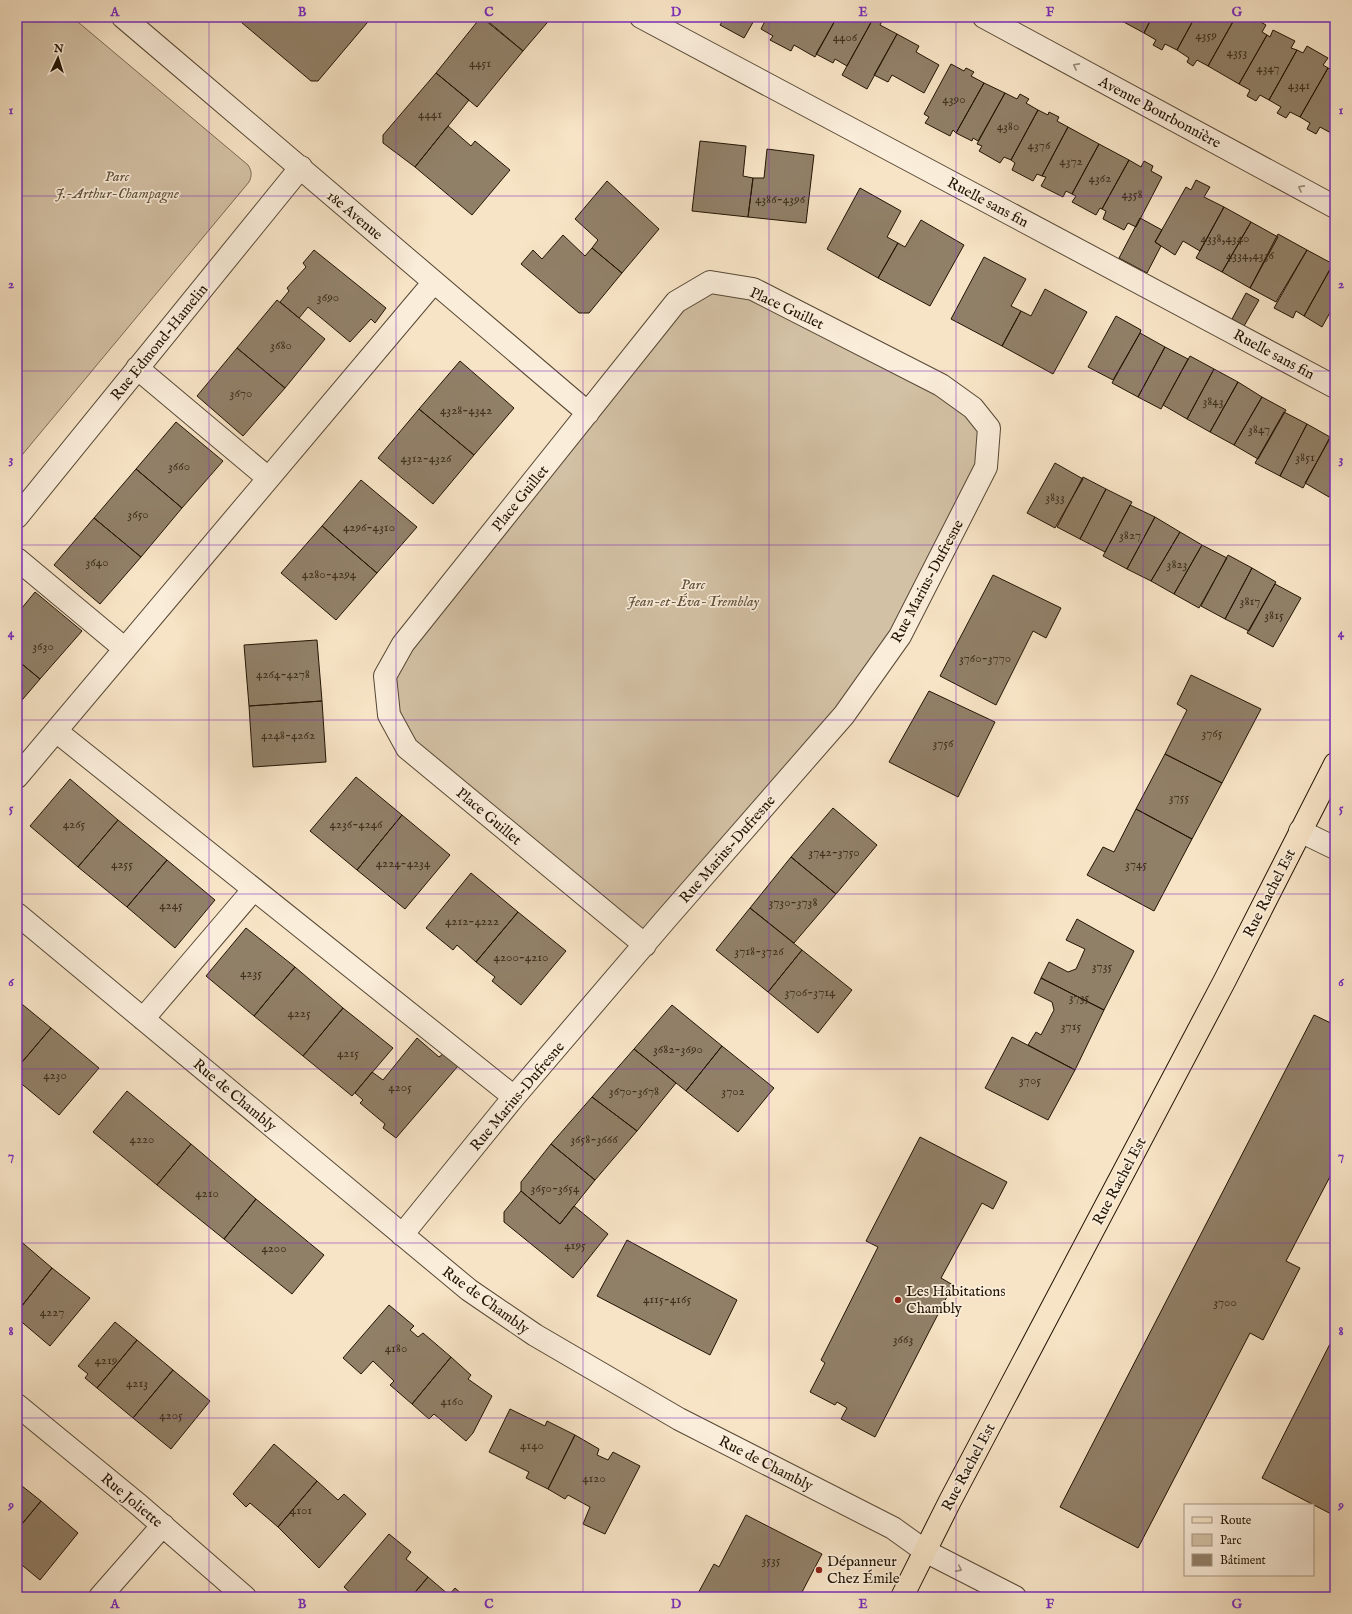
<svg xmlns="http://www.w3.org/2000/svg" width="1352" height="1614" font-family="'IM FELL English',serif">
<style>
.green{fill:#d3c1a5;stroke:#7a6a54}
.building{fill:#918068;stroke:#221403}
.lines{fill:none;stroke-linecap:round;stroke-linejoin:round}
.minor-casing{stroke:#574834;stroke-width:24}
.major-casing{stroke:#221403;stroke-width:24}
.minor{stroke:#faedda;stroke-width:22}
.major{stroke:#f7e4c6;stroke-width:22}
.oneway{stroke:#998b79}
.grid{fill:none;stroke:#7b2cbf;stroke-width:1;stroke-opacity:0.55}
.poi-dot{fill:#8f2418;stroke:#faedda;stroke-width:1.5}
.labels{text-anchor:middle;stroke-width:3.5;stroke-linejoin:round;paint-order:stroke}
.number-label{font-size:13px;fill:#3e2f1c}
.street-label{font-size:15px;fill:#221403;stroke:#faedda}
.park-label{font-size:15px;font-style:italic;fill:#60513c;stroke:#faedda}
.poi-label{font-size:15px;fill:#221403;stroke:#faedda;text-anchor:start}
.neatline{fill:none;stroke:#7b2cbf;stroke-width:1.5}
.grid-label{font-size:13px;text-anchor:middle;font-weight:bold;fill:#7b2cbf}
</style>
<rect width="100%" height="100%" fill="#f7e4c6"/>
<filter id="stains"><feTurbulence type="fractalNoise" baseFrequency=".005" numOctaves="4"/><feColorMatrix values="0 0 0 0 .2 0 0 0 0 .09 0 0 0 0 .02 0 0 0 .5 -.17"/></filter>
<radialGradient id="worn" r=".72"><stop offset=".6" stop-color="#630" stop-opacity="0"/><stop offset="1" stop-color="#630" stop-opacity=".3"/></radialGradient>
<path class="green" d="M17,17H72L248,165C252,171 252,176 249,182L17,461Z
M710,282L753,289L973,408L986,467L900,636L645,945L407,748L389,715L403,644L676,302Z"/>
<path class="building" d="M235,17H372L318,81H311Z
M481,17L523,51L477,107L436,73Z
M483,17H552L523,51Z
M725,17H756L744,38L720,25Z
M767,17H837L815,57L794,45L791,51L770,40L773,36L761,29Z
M837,17H874L847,66L835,59L833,63L816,54Z
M874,17L882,21L880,25L897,34L867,89L842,75Z
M1121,17H1152L1144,33L1120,20Z
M1152,17H1195L1177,50L1165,44L1162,50L1153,45L1156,40L1144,33Z
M1195,17L1235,18L1208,66L1197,60L1193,66L1187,62L1189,58L1177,50Z
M1243,17H1252L1266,25L1262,32L1267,35L1239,84L1208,66L1235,18L1241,21Z
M1273,30L1295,41L1291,48L1297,50L1269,100L1260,95L1256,101L1247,96L1250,90L1239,84L1267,35L1270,37Z
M897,34L919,46L916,52L939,65L924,93L892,75L888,82L874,75Z
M1307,46L1328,58L1323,65L1328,68L1300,117L1290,112L1286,118L1277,113L1281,107L1269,100L1297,50L1303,53Z
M951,64L964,71L966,68L974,72L971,76L984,83L956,133L953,130L950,136L925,123L929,117L924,114Z
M1335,66V125L1331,133L1320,127L1316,134L1307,129L1310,123L1300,117L1328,68L1333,70Z
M436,73L469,100L415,167L383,143V135Z
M984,83L1005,93L978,141L973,138L972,141L956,133Z
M1005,93L1017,99L1020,94L1029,99L1026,103L1038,110L1011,160L1004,157L1000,163L979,151L982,146L977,144Z
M1038,110L1048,115L1049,112L1059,117L1057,121L1068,127L1042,176L1037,174L1033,181L1012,170L1015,163L1011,160Z
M448,126L471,146L475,141L510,170L472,215L415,167Z
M1068,127L1099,144L1072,194L1066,191L1063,197L1041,186L1046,177L1042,176Z
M700,141L746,146L743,176L753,178L748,217L692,211Z
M1099,144L1129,160L1102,209L1100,208L1096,215L1072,202L1076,196L1072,194Z
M767,149L814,155L806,223L748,217L753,178H764Z
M1129,160L1141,167L1144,161L1153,166L1151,171L1162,177L1136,227L1128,223L1124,230L1103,219L1106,211L1102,209Z
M1196,180L1210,187L1204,197L1224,207L1200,251L1183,241L1175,255L1155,242L1186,187L1191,190Z
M607,181L659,229L622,273L592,248L598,240L575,219Z
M860,188L901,211L887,237L898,243L878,278L827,249Z
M1224,207L1251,222L1222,272L1196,258Z
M1140,218L1162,230L1155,242L1161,246L1147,273L1119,258Z
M921,220L964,245L930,306L878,278L898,243L905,247Z
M1251,222L1278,237L1250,288L1222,272Z
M1278,234L1307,250L1276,302L1250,288Z
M563,235L585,256L592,248L622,273L589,313H579L521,264L533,250L542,259Z
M314,250L386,308L375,323L371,319L350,342L308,307L299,318L280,302L289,291L287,288L306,267L303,263Z
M1307,250L1333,264L1304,316L1296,311L1293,318L1274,308Z
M984,257L1026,279L1011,306L1021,311L1002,346L951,319Z
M1333,264L1335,265V308L1333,307L1322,327L1304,316Z
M1045,289L1087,312L1053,374L1002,346L1021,311L1031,316Z
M1246,293L1259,300L1244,326L1232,319Z
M277,300L325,339L285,388L237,348Z
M1116,316L1141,330L1140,333L1113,380L1088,367Z
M1140,333L1165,347L1138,397L1112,383Z
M1165,347L1188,359L1161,409L1138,397Z
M237,348L285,388L243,436L197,396Z
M1190,356L1214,369L1187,419L1163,405Z
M460,361L514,408L474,455L419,409Z
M1214,369L1238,382L1210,432L1187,419Z
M1238,382L1262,397L1234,445L1210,432Z
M1262,397L1286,410L1258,459L1234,445Z
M419,409L474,455L433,504L378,458Z
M1284,412L1307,424L1280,476L1255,463Z
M176,422L223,461L182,508L136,469Z
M1307,424L1330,437L1303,488L1280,476Z
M1333,433L1335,434V487L1329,497L1305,483Z
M1055,463L1083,479L1055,528L1027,513Z
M136,469L182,508L141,557L94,518Z
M1083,477L1106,489L1080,539L1057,527Z
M361,480L417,527L377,573L322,526Z
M1106,489L1132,502L1105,552L1080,539Z
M1130,505L1155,517L1127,569L1103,556Z
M1155,517L1180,532L1151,581L1127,569Z
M94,518L141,557L100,604L54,565Z
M322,526L377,573L336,620L281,573Z
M1180,532L1202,545L1174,594L1151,581Z
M1202,545L1227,558L1199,608L1174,594Z
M1228,555L1252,568L1225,619L1201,606Z
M1252,568L1276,582L1249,631L1225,619Z
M993,575L1061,608L1046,638L1033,631L996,705L940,676Z
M1275,584L1301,598L1273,647L1247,633Z
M35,592L82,631L40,679L17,660V614Z
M317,640L322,701L249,706L244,645Z
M17,660L40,679L17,706Z
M1191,675L1261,709L1222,783L1165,754L1187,710L1177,704Z
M929,691L995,722L958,797L889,762Z
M322,701L326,762L253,767L249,706Z
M1165,754L1222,783L1192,839L1136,809Z
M356,777L402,815L357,870L310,831Z
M70,779L118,820L78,867L30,826Z
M833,808L877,845L836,894L791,857Z
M1136,809L1192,839L1154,911L1087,875L1103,847L1114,852Z
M402,815L450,855L405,909L357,870Z
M118,820L167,860L127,907L78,867Z
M791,857L836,894L794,943L750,908Z
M167,860L215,900L175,948L127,907Z
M471,873L518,912L476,962L457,945L453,950L426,928Z
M750,908L802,950L768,992L716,950Z
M518,912L566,951L521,1005L492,981L495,977L476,962Z
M1077,919L1134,951L1104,1010L1041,978L1049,962L1068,972L1076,969L1085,949L1066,940Z
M246,928L295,967L254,1016L206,976Z
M802,950L852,990L818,1033L768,992Z
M295,967L343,1008L303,1056L254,1016Z
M1041,978L1104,1010L1075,1070L1028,1045L1036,1032L1041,1035L1054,1010L1052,1002L1034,993Z
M17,1000L51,1028L17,1068Z
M672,1005L722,1046L686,1091L634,1049Z
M343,1008L393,1048L352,1096L303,1056Z
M1314,1015L1335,1025V1167L1286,1261L1300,1268L1263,1340L1250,1333L1138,1548L1060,1507Z
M51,1028L99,1068L59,1115L17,1080V1068Z
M1012,1037L1075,1070L1048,1120L985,1088Z
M417,1038L439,1057L443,1054L458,1066L396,1138L383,1128L385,1124L360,1103L363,1100L355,1093L372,1072L383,1080Z
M722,1046L774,1088L738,1132L686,1091Z
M634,1049L676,1083L637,1131L592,1097Z
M127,1091L191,1144L157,1185L93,1132Z
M592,1097L637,1131L595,1180L551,1144Z
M920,1137L1007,1182L993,1209L982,1203L941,1278L953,1285L875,1437L841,1419L847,1408L837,1402L835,1405L810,1392L825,1363L821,1360L878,1247L866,1241Z
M191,1144L256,1199L224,1239L157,1185Z
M551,1144L595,1180L560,1224L521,1191V1182Z
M521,1191L560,1224L574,1206L608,1234L573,1278L504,1222V1212Z
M256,1199L324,1255L292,1294L224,1239Z
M18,1239L52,1268L17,1312V1240Z
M627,1240L737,1300L710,1355L597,1296Z
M52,1268L90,1298L50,1346L17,1318V1312Z
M389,1305L414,1326L410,1330L418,1337L423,1333L451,1357L412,1404L390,1385L394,1381L373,1361L361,1374L343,1358Z
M115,1322L137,1340L97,1388L85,1378L88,1374L78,1366Z
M1335,1334V1516L1262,1478Z
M137,1340L173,1370L133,1418L97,1388Z
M451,1357L471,1375L468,1379L492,1396L473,1433L466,1441L434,1414L429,1419L412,1404Z
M173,1370L210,1401L171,1449L133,1418Z
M510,1409L545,1426L547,1421L575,1435L548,1489L526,1478L529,1472L489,1452Z
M575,1435L599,1449L597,1455L608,1460L613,1452L640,1466L605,1534L583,1524L590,1507L568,1495L565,1499L548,1489Z
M274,1444L317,1481L278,1527L250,1503L246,1507L233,1494Z
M317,1481L338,1500L344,1494L366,1514L319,1568L278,1527Z
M17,1482L41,1501L17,1530Z
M41,1501L78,1533L40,1580L17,1561V1530Z
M746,1515L822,1554L801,1594L794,1593L792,1597H696L714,1564L719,1567Z
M389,1534L411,1552L406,1559L428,1577L411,1597H363L362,1596L361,1597H355L344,1587Z
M428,1577L449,1595L455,1588L465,1597H411Z"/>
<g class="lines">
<g class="minor-casing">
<path id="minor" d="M123,17L588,413
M641,17L1335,387
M984,17L1335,207
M137,368L268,478
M17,517L301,167
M17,559L125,649
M56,731L514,1097
M17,777L434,282
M1300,831L1335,848
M17,914L469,1290L535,1335L679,1419L893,1528L925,1551L1015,1597
M143,1019L254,889
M402,1235L514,1097L666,919L844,715L900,636L986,467L989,428L973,408L941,385L753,289L710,282L676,302L403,644L385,676L389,715L407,748L645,945
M17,1405L139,1505L245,1597
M100,1597L163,1525"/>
</g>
<g class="major-casing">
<path id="major" d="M902,1597L950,1501L1225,980L1335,764"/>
</g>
<use href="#minor" class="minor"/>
<use href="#major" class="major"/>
</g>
<defs><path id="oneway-chevron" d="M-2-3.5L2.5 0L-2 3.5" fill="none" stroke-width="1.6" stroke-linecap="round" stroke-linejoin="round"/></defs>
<g class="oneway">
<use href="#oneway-chevron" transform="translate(1076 66) rotate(-152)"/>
<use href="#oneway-chevron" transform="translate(1301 188) rotate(-152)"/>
<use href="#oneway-chevron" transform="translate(959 1569) rotate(27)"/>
</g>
<path class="grid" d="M209,17V1597M396,17V1597M583,17V1597M769,17V1597M956,17V1597M1143,17V1597M17,196H1335M17,371H1335M17,545H1335M17,720H1335M17,894H1335M17,1069H1335M17,1243H1335M17,1418H1335"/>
<g class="poi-dot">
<circle cx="898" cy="1300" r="4"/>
<circle cx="819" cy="1570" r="4"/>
</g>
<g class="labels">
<g class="number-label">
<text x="1206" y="39">4359</text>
<text x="845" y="41">4406</text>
<text x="1237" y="56">4353</text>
<text x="480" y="67">4451</text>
<text x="1268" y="72">4347</text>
<text x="1299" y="89">4341</text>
<text x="954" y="103">4390</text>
<text x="430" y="118">4441</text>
<text x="1008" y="130">4380</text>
<text x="1039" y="149">4376</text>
<text x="1071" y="165">4372</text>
<text x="1100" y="182">4362</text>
<text x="1132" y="198">4358</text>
<text x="780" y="203">4386-4396</text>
<text x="1225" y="242">4338,4340</text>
<text x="1250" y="259">4334,4336</text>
<text x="328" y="301">3690</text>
<text x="281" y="349">3680</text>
<text x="241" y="397">3670</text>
<text x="1213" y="405">3843</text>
<text x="466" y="414">4328-4342</text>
<text x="1259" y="433">3847</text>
<text x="1305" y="461">3851</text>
<text x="426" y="462">4312-4326</text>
<text x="179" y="470">3660</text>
<text x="1055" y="501">3833</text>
<text x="138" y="518">3650</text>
<text x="369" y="531">4296-4310</text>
<text x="1130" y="539">3827</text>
<text x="97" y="566">3640</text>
<text x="1177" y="568">3823</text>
<text x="329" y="578">4280-4294</text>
<text x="1250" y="605">3817</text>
<text x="1274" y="619">3815</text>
<text x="43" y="650">3630</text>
<text x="985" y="662">3760-3770</text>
<text x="283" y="678">4264-4278</text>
<text x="1212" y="737">3765</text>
<text x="288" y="739">4248-4262</text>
<text x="943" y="747">3756</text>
<text x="1179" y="801">3755</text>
<text x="74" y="828">4265</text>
<text x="356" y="828">4236-4246</text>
<text x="834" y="856">3742-3750</text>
<text x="403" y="867">4224-4234</text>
<text x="122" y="868">4255</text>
<text x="1136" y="868">3745</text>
<text x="793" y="906">3730-3738</text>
<text x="171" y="909">4245</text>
<text x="472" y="925">4212-4222</text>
<text x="759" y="955">3718-3726</text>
<text x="521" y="961">4200-4210</text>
<text x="1102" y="970">3735</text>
<text x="251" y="977">4235</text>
<text x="810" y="996">3706-3714</text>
<text x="1079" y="1001">3735</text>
<text x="299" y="1017">4225</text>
<text x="1071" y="1030">3715</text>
<text x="678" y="1053">3682-3690</text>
<text x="348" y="1057">4215</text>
<text x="55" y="1079">4230</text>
<text x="1030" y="1084">3705</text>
<text x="400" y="1091">4205</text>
<text x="634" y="1095">3670-3678</text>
<text x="733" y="1095">3702</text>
<text x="142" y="1143">4220</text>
<text x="594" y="1143">3658-3666</text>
<text x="555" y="1192">3650-3654</text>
<text x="207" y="1197">4210</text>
<text x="575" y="1249">4195</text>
<text x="274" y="1252">4200</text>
<text x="667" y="1303">4115-4165</text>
<text x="1225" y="1306">3700</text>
<text x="52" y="1316">4227</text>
<text x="903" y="1343">3663</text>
<text x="396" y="1352">4180</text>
<text x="106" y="1364">4219</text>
<text x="137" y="1387">4213</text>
<text x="452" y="1405">4160</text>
<text x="171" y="1419">4205</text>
<text x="532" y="1449">4140</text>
<text x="594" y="1482">4120</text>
<text x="301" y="1514">4101</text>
<text x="771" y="1564">3535</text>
</g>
<g class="street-label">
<text transform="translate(1160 112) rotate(28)" y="5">Avenue Bourbonnière</text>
<text transform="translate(988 202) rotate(28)" y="5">Ruelle sans fin</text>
<text transform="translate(355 215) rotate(40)" y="5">18e Avenue</text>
<text transform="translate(787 308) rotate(25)" y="5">Place Guillet</text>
<text transform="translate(159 342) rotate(-51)" y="5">Rue Edmond-Hamelin</text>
<text transform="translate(1274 354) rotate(28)" y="5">Ruelle sans fin</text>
<text transform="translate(520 498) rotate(-51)" y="5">Place Guillet</text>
<text transform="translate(927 581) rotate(-62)" y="5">Rue Marius-Dufresne</text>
<text transform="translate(489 816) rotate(40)" y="5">Place Guillet</text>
<text transform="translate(727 849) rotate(-49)" y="5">Rue Marius-Dufresne</text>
<text transform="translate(1269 893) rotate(-63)" y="5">Rue Rachel Est</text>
<text transform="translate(235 1095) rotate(40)" y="5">Rue de Chambly</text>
<text transform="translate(517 1096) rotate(-50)" y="5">Rue Marius-Dufresne</text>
<text transform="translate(1119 1181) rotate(-62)" y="5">Rue Rachel Est</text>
<text transform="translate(486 1300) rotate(36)" y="5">Rue de Chambly</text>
<text transform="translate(766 1463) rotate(27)" y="5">Rue de Chambly</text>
<text transform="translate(968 1467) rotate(-62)" y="5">Rue Rachel Est</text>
<text transform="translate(132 1500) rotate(40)" y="5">Rue Joliette</text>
</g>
<g class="park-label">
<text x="117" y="181">Parc<tspan x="117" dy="17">J.-Arthur-Champagne</tspan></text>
<text x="693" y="589">Parc<tspan x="693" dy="17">Jean-et-Éva-Tremblay</tspan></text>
</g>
<g class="poi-label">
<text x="906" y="1296">Les Habitations<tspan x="906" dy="17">Chambly</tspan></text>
<text x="827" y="1566">Dépanneur<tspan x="827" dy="17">Chez Émile</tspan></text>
</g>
</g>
<rect width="1352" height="1614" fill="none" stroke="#f7e4c6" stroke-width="44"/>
<rect x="1184" y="1504" width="130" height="72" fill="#faedda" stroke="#a49684"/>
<rect x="1192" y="1517" width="20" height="6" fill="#f7e4c6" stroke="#a49684"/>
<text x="1220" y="1524" font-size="12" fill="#221403">Route</text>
<rect x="1192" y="1534" width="20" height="12" fill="#d3c1a5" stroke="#a49684"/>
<text x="1220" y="1544" font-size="12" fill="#221403">Parc</text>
<rect x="1192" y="1554" width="20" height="12" fill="#918068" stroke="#a49684"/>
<text x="1220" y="1564" font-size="12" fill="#221403">Bâtiment</text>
<g transform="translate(58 58) rotate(4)" stroke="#faedda" stroke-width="3" paint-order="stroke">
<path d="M0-3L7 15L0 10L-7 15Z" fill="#221403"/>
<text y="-6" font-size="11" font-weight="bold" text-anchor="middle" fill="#221403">N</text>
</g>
<rect x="22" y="22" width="1308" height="1570" class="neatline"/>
<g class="grid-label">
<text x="115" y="16">A</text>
<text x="302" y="16">B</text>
<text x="489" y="16">C</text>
<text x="676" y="16">D</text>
<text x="863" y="16">E</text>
<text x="1050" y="16">F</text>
<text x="1237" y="16">G</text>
<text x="11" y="114">1</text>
<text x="1341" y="114">1</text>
<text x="11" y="288">2</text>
<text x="1341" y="288">2</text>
<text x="11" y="463">3</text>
<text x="1341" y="463">3</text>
<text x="11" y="637">4</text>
<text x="1341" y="637">4</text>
<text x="11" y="812">5</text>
<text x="1341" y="812">5</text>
<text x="11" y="986">6</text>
<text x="1341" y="986">6</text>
<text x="11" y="1160">7</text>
<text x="1341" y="1160">7</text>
<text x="11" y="1335">8</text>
<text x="1341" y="1335">8</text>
<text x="11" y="1509">9</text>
<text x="1341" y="1509">9</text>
<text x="115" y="1608">A</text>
<text x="302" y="1608">B</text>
<text x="489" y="1608">C</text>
<text x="676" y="1608">D</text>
<text x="863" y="1608">E</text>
<text x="1050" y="1608">F</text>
<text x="1237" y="1608">G</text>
</g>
<rect width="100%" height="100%" filter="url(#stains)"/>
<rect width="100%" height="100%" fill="url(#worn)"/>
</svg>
